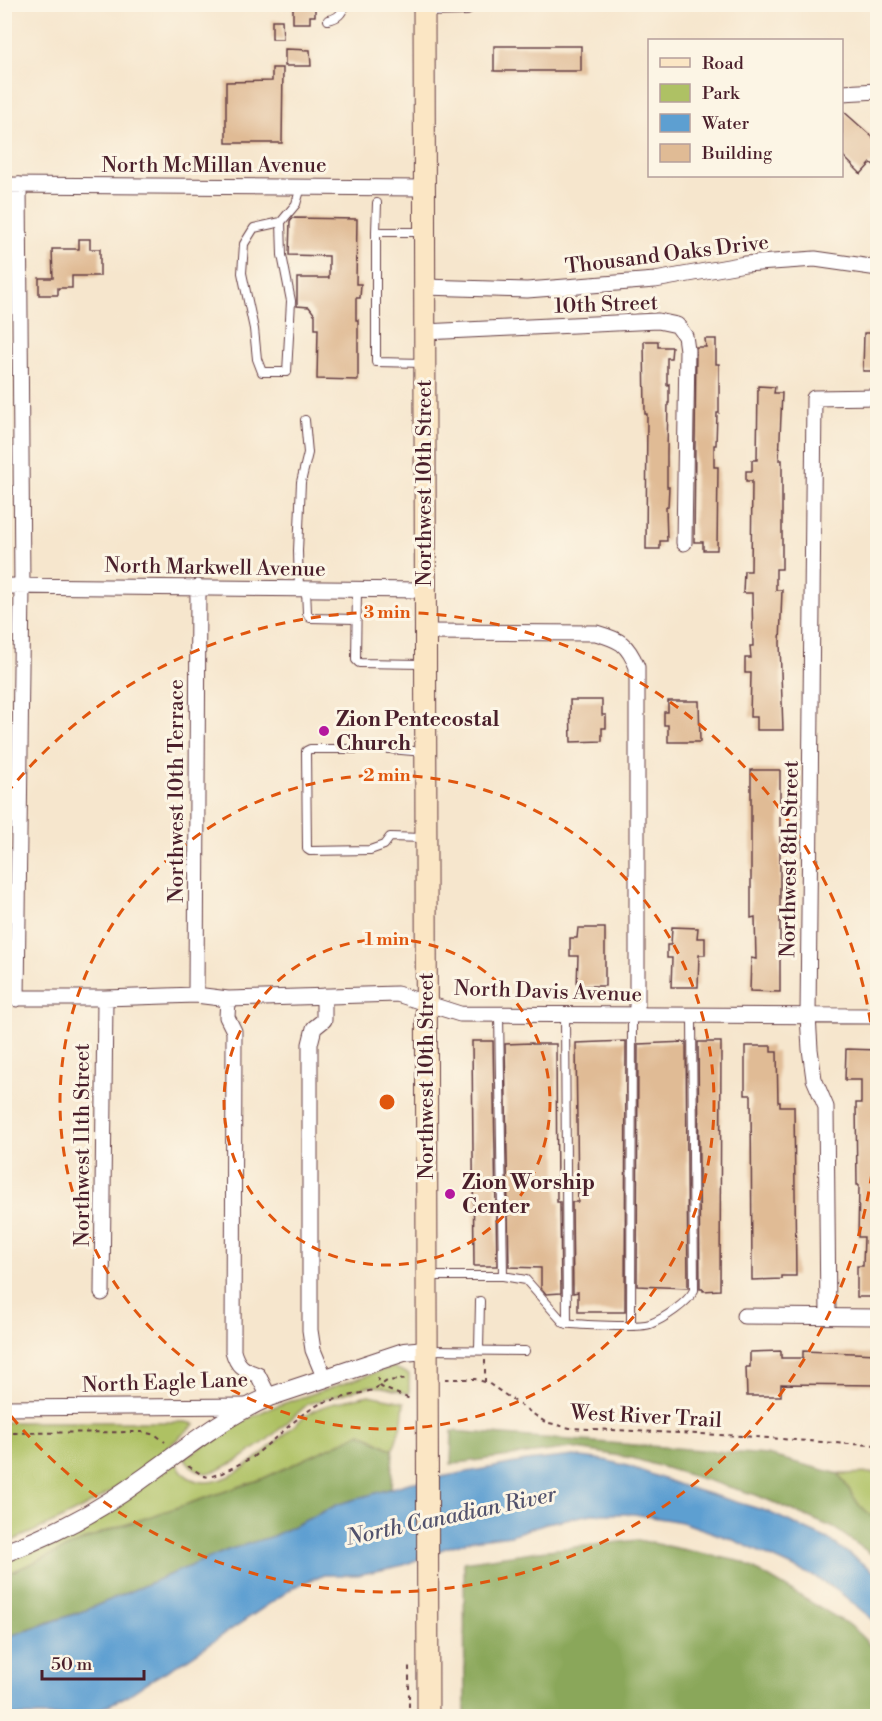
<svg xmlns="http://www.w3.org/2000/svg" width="882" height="1721" font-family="'Libre Bodoni',serif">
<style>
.green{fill:#aec164;stroke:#7c7048;stroke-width:1.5}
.forest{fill:#8aa75a;stroke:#6a6342;stroke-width:1.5}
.water{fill:#5d9fd1;stroke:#545f7e;stroke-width:1.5}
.building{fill:#e0bb95}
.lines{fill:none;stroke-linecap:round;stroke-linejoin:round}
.service-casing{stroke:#643d43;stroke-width:10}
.minor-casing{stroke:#643d43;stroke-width:17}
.tertiary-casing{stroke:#643d43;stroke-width:20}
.secondary-casing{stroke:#643d43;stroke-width:23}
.path{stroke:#643d43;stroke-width:2;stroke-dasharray:4.5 4.5;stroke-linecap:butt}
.service{stroke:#fff;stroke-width:8}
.minor{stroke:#fff;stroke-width:15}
.tertiary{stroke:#fff;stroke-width:18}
.secondary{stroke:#fbe6c4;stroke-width:21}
.ring{fill:none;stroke:#e0560e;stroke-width:3;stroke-dasharray:10 8}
.poi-dot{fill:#b5179e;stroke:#fcf5e5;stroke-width:2}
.labels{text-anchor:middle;stroke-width:6;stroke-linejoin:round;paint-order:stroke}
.street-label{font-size:21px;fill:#4a1f2b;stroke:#fcf5e5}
.poi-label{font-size:21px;font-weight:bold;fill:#4a1f2b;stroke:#fcf5e5;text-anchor:start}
.water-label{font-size:22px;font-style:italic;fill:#52526d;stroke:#fcf5e5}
.centre{fill:#e0560e;stroke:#fcf5e5;stroke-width:3}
.ring-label{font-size:18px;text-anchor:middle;font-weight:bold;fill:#e0560e;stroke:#fcf5e5;stroke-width:6;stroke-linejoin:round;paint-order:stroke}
</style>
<rect width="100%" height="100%" fill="#fcf5e5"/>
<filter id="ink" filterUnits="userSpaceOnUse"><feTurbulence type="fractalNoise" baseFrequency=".0167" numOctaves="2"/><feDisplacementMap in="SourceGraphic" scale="12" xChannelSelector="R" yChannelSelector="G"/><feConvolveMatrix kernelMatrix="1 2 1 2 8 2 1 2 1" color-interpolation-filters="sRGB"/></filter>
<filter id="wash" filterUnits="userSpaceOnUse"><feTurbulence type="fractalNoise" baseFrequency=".008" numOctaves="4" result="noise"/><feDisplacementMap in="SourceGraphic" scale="24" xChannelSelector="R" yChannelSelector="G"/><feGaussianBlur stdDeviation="1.35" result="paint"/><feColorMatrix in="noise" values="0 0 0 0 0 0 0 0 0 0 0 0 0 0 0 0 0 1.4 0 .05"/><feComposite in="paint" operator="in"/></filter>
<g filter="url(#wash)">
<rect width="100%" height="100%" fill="#f6e6cd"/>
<path class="green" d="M392,1367L409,1374V1394L383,1387L370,1386L308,1404L266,1441L237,1461L218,1470L207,1473L201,1472L191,1466L184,1458L239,1423L270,1408Z
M369,1395L404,1402L402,1422L393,1450L361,1433L262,1479L101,1533L5,1575V1562L90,1524L176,1463C180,1468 183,1474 188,1477C227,1501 280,1434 308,1414C322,1404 352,1399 369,1395Z
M4,1422H185L195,1424C162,1452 130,1481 92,1503C64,1519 34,1531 5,1544Z
M877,1473V1520L859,1505L839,1474Z"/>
<path class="forest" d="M452,1431L767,1455L839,1474L859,1505L877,1520V1558L834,1528L756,1495L632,1458L571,1448L451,1464Z
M361,1433L393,1450L391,1489L339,1504L273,1536L228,1550L86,1610L28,1629L5,1640V1575L101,1533L262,1479Z
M638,1540L743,1562L851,1626L877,1652V1716H465L464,1562L539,1551Z
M145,1710L323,1716H126Z"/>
<path class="water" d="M574,1456L604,1460L628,1466L683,1486L766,1511L828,1539L877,1574V1623L838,1591L817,1578L731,1539L682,1522L634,1514H592L546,1523L511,1535L472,1540L443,1549L404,1565L358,1575H322L296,1586L184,1661L151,1680L127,1696L86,1716H5L4,1639L10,1636L86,1610L228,1550L273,1536L339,1504L409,1483L526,1461Z"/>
<g id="blocks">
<path class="building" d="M293,4H315V16H310V23H293Z
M272,20H282L283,39H272Z
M494,46H581V71H494Z
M285,49L310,50L311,66H285Z
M272,68H283L282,143H226V82L272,81Z
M842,110L878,142V168L871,163L861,174L842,155Z
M292,218L357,219L356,284H361L360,298H356V320H358V380L317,379L318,329H315V315L309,307L297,306V278H329V256L289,255L290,221Z
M79,239H90V249H100V276H72V288H58V295H39V278H53L52,249H79Z
M864,333H878V371H863Z
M705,339H716V364H719V413H717L716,445H714V467H718L717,550H703V542H694L696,347H706Z
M644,341H658V347H672L671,358H667V385L669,384V403H668L667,452V487H669L668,507H666L667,541H660V549H646L647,414H645Z
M758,386L775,387L774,393H782L779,460H782V569H776V590H782L780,643L783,730H757V717H750L751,673H745V658H751L750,646H753L752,593H743L744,571H751L752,481H746V471H752V460H757Z
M570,700H602V715H606V728H602V741L571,742Z
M668,701H699L700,742H668V725H664V712H668Z
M751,770H780V992L750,991L751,958L756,959L755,917L751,918Z
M672,927L698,928L697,938H705V955H699L698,987H671L672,958H667V945H671Z
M578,928H605V986H577L578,956H570V938H577Z
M472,1041H493L497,1266H474Z
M626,1041L625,1312H578V1292L573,1293L572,1202H578L576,1043Z
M686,1042L688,1288L637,1286L638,1044Z
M698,1042H721L720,1290L703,1291V1289H700Z
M532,1043V1044H556L557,1202H560L561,1293L546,1294L541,1288V1268L509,1267L505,1044Z
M745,1046H771V1052H777L778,1102H780V1106H794L796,1276H782V1279L752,1280L751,1095H745Z
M846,1049L878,1050V1297H857V1266H863L864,1237H858L859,1185H857L856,1103H861V1080H845Z
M781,1351V1358H803V1351L878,1354V1385L781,1384V1396H747L746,1367H750V1352Z"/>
</g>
</g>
<g filter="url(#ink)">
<use href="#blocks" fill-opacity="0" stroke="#643d43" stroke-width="1.5"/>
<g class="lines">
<g class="service-casing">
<path id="service" d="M426,12L467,11L472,4
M328,20C338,18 342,14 345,4
M377,203L376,232H422
M281,222L254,228L244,244L242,273L254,329L257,359L262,372H287L291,301L282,255L281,222L296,204L301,187
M376,232V362L424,363
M299,589L298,551L301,482L308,453L305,420
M306,589L307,613L310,618L356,619
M357,589L356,660L359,663L423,664
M424,752L390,749H310L306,751L307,849L310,851L370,850L384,845L390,837L424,838
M499,1014L503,1276
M565,1014L567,1324
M427,1276H503L526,1280L564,1323C578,1325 639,1328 650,1324C663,1319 688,1303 694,1290L692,1015
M631,1324L632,1015
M428,1350L525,1351
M479,1350L480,1301"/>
</g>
<g class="minor-casing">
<path id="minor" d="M842,93L878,91
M4,185L423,188
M424,287L527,290L655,280L745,264L815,259L878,268
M424,332L658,321L677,325L685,336L687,350L684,543
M4,586L424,590
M424,632L596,633C620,640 627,643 637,667V1015
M196,995L198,587
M324,996V1020L314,1028L310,1044V1330L313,1350L325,1379
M4,998H105L196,995L228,999L397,994L460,1014L878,1016
M17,999L22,586L19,185
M228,999L227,1017L234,1031L233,1351C237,1366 243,1370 258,1375L269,1397
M102,1293L105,998
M744,1316L878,1317
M828,1317L826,1107L814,1079L810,1049L808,1016L814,398L878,397
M4,1408L248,1406"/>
</g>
<g class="tertiary-casing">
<path id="tertiary" d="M4,1553C53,1535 97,1512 138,1482C181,1452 221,1418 269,1397L404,1352L426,1350"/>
</g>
<g class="secondary-casing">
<path id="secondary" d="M424,4L428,1716"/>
</g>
<path class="path" d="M485,1360V1382
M377,1377L381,1387L410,1399
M445,1379H475L488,1383L545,1422L570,1428L742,1436L848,1444L878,1445
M4,1433L142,1432L156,1435L165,1442
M188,1466L204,1476L209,1477L222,1473L253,1457L303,1414L321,1403L373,1390L387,1381L409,1379
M409,1716V1662"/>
<use href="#service" class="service"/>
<use href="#minor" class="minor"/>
<use href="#tertiary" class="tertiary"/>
<use href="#secondary" class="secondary"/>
</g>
</g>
<g class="ring">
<circle cx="387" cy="1102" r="163"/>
<circle cx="387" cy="1102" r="327"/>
<path d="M6 794A490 490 0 1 1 6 1410"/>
</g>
<g class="poi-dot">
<circle cx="324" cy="731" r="6"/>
<circle cx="450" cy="1194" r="6"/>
</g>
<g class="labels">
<g class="street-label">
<text x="214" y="172">North McMillan Avenue</text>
<text transform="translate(667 254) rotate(-7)" y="7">Thousand Oaks Drive</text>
<text transform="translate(606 304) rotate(-2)" y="7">10th Street</text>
<text transform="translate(424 483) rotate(-90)" y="7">Northwest 10th Street</text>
<text transform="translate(215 567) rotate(1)" y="7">North Markwell Avenue</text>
<text transform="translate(176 791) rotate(-90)" y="7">Northwest 10th Terrace</text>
<text transform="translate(789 859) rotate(-89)" y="7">Northwest 8th Street</text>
<text transform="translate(548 991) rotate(2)" y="7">North Davis Avenue</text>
<text transform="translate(426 1076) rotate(-90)" y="7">Northwest 10th Street</text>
<text transform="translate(82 1145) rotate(-90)" y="7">Northwest 11th Street</text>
<text transform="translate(165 1382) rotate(-2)" y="7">North Eagle Lane</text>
<text transform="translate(646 1416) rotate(3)" y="7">West River Trail</text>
</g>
<g class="poi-label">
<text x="336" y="726">Zion Pentecostal<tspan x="336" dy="24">Church</tspan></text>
<text x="462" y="1189">Zion Worship<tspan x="462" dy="24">Center</tspan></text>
</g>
<g class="water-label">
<text transform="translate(451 1515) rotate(-12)" y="8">North Canadian River</text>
</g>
</g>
<circle cx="387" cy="1102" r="9" class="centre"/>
<g class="ring-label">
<text x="387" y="618">3 min</text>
<text x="387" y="781">2 min</text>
<text x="387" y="945">1 min</text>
</g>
<rect width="882" height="1721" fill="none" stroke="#fcf5e5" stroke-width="24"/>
<rect x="648" y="39" width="195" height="138" fill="#fcf5e5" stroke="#b59f9b" stroke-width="1.5"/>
<rect x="660" y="58" width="30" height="9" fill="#fbe6c4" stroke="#b59f9b" stroke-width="1.5"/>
<text x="702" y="69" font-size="18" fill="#4a1f2b">Road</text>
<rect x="660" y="84" width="30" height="18" fill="#aec164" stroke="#b59f9b" stroke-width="1.5"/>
<text x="702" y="99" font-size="18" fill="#4a1f2b">Park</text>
<rect x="660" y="114" width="30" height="18" fill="#5d9fd1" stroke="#b59f9b" stroke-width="1.5"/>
<text x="702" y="129" font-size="18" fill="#4a1f2b">Water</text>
<rect x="660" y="144" width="30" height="18" fill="#e0bb95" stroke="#b59f9b" stroke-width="1.5"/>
<text x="702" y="159" font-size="18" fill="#4a1f2b">Building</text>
<path d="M42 1670v9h102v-9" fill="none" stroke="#4a1f2b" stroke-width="3"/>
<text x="51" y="1670" font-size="18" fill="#4a1f2b" stroke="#fcf5e5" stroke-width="4.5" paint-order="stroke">50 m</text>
</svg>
